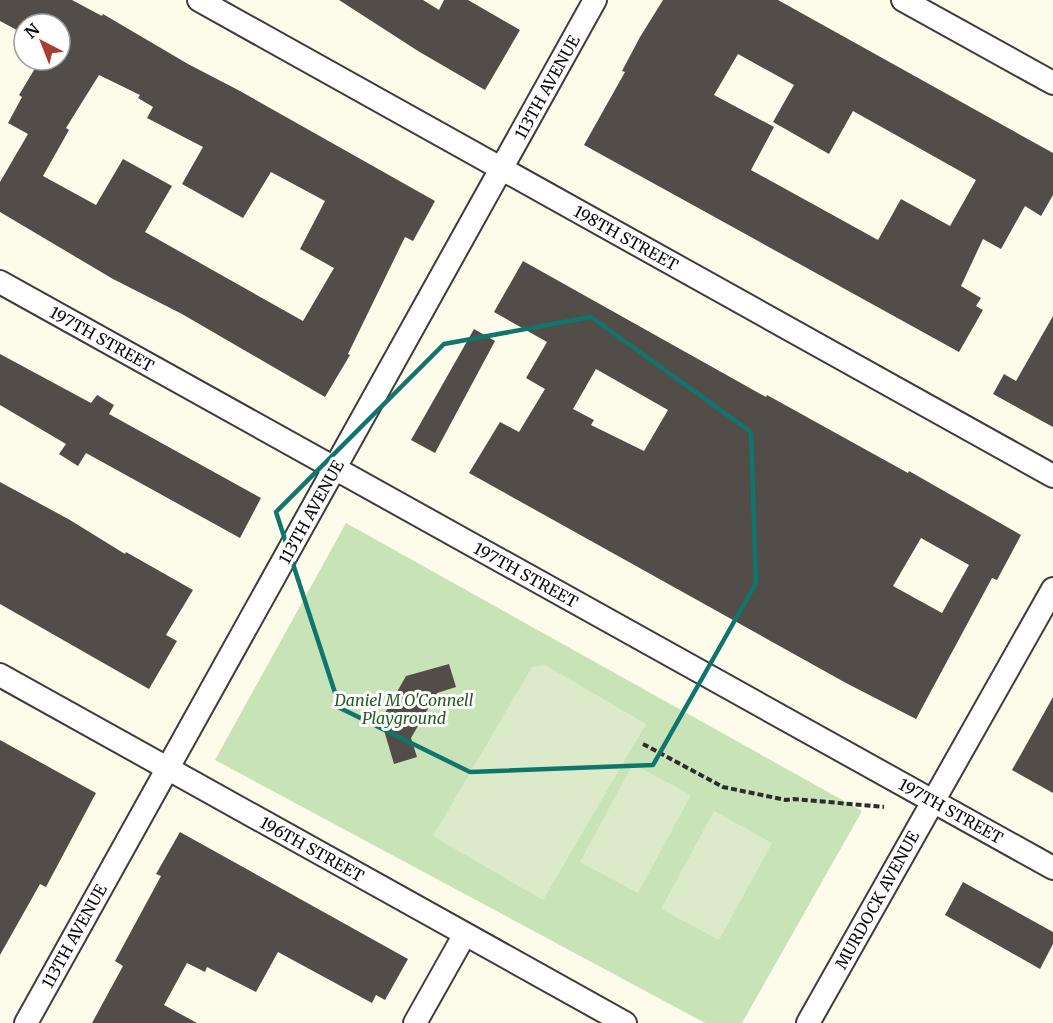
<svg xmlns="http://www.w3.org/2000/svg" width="1053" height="1023" font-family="Merriweather,serif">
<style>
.green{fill:#c9e3b8}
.pitch{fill:#dbebc9}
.building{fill:#524d48;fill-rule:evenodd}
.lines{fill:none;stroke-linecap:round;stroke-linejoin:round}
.minor-casing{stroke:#3d3d3d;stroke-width:26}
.path{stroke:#2c2c2c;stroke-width:4;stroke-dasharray:6 3;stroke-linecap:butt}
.minor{stroke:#fff;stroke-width:22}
.marked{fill:none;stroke:#0f766e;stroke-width:4.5;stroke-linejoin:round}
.labels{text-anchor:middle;stroke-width:6;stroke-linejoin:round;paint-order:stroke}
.street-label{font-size:16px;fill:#0a0a0a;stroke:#fff}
.park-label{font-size:16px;font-style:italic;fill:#275a23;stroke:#fff}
</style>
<rect width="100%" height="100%" fill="#fdfbea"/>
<path class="green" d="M346,523L862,811L742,1023H705L215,760Z"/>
<path class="pitch" d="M545,665L646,724L543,900L433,836L532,667Z
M633,764L691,795L638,893L580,862Z
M714,811L772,843L719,940L661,909Z"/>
<path class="building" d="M0,0H72L102,16L103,14L188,64L240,91L435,201L413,241L405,237L348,354L350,355L325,397L182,314L113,279L0,212V182L28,134L8,123L22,97L19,95L40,60H60V24H24V34L0,21ZM99,75L140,95L138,98L153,107L147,118L203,147L182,184L243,218L271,172L325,201L300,249L334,268L303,321L145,232L172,186L123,159L96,205L43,176L69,130L66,128Z
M339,0H423L439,10L444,0H468L520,30L485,90L418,51Z
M663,0H778L1053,153V195L1041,216L1025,206L1001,249L983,239L961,286L981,298L976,306L983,310L959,352L584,145L625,72L622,71L640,37ZM738,54L794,85L773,122L829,154L853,111L976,180L950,226L901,199L878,240L751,170L774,127L714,95Z
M523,261L766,397L767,395L908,473L909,471L1021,535L997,580L992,578L916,719L846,683L469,473L500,422L519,432L545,389L526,378L547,342L494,312ZM596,369L668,410L644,451L591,425L594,420L573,409ZM921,538L969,565L942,613L893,586Z
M1053,316V427L993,394L1004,374L1016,381Z
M474,329L495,341L435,453L411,440Z
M0,354L91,403L97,395L114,405L109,414L261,498L240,538L86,453L78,466L59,454L66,444L0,405Z
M0,482L70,520L125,554L126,552L193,590L166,635L177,641L149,689L0,604Z
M449,664L456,687L437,693L411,738L417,757L394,764L381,720L406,676Z
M1053,697V793L1012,770Z
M0,740L96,793L46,887L40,884L0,955Z
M180,832L408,959L385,1000L376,995L372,1003L278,952L256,992L207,967L205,972L187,963L164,1005L197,1023H92L123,966L115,961L161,876L156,874Z
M963,882L1053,932V944L1040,969L945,915Z"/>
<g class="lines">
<g class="minor-casing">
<path id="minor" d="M199,0L1053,476
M903,0L1053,83
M0,282L1053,868
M0,675L625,1023
M26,1023L595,0
M415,1023L465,934
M808,1023L1053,589"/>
</g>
<path class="path" d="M643,744L723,787L786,800L794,799L884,807"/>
<use href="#minor" class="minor"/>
</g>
<path class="marked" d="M591,317L751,432L756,583L653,765L470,772L340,708L276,512L444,344Z"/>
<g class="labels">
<g class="street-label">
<text transform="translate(547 87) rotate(-61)" y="6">113TH AVENUE</text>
<text transform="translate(626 238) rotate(29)" y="6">198TH STREET</text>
<text transform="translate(102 339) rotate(29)" y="6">197TH STREET</text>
<text transform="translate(311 512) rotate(-61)" y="6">113TH AVENUE</text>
<text transform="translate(526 575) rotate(29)" y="6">197TH STREET</text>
<text transform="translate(951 811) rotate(29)" y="6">197TH STREET</text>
<text transform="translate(312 849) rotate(29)" y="6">196TH STREET</text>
<text transform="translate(877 900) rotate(-61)" y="6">MURDOCK AVENUE</text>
<text transform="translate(74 936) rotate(-61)" y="6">113TH AVENUE</text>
</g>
<g class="park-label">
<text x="404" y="706">Daniel M O'Connell<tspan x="404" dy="18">Playground</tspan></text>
</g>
</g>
<g transform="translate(42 42) rotate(318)"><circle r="28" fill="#ffffff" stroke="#9d9d9d" stroke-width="1.5"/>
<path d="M0-4.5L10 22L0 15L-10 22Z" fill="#aa3d33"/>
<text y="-9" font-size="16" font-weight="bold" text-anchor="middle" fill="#0a0a0a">N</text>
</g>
</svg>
